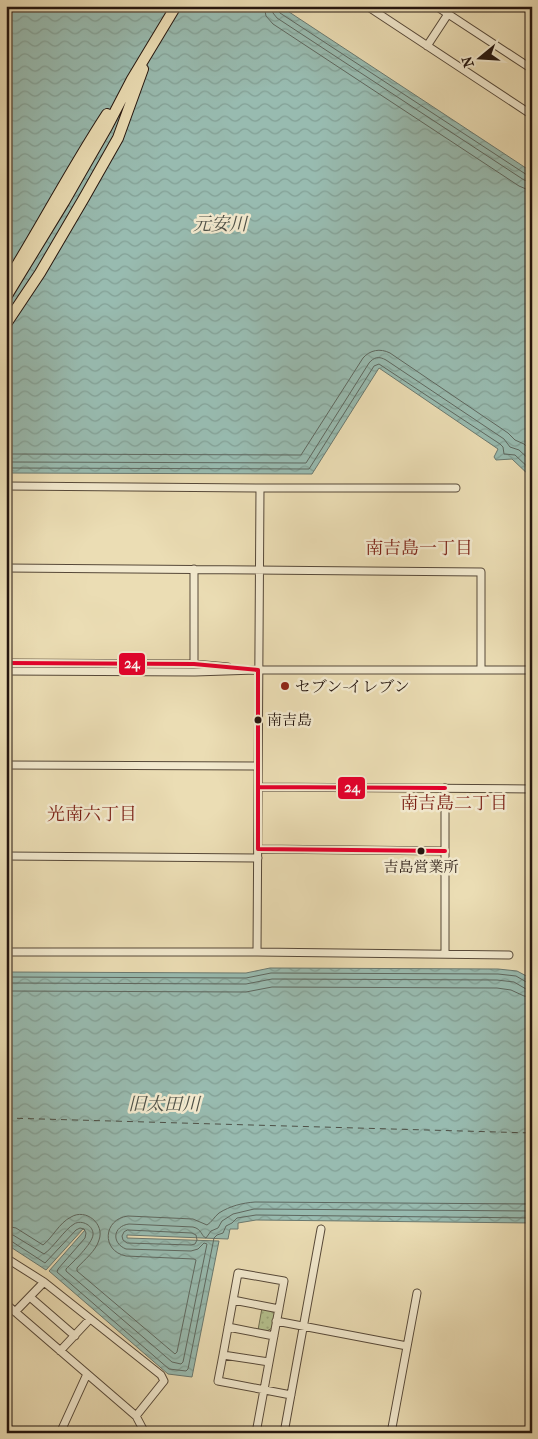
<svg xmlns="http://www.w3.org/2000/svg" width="538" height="1439" font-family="'IM FELL French Canon','Noto Serif JP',serif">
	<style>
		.park { fill: url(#park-dots); stroke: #6d6c4f }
		.water { fill: url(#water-waves); stroke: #6a7970 }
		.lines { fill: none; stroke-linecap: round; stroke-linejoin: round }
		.shore { stroke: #5e6860; stroke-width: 1 }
		.ferry { stroke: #4d5047; stroke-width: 1; stroke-dasharray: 6 5; stroke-linecap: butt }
		.minor-casing { stroke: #564838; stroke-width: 9 }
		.highway-casing { stroke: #25160f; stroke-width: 12 }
		.minor { stroke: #f2e9ce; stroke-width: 7 }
		.highway { stroke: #ebddb4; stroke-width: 10 }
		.bus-1-casing { stroke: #f2e9ce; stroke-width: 8 }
		.bus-1 { stroke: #e4002b; stroke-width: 4 }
		.poi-dot { fill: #8f2418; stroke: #f2e9ce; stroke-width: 2 }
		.bus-dot { fill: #25160f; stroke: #f2e9ce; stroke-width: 2 }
		.labels { text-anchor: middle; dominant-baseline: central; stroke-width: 5; stroke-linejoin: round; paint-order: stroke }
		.bus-label { font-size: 15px; fill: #25160f; stroke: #f2e9ce; text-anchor: start }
		.poi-label { font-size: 16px; fill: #25160f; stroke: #f2e9ce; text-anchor: start }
		.water-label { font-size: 18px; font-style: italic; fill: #4d5047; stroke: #f2e9ce }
		.neighbourhood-label { font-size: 18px; fill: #7a1f14; stroke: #f2e9ce }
		.line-badge { stroke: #f2e9ce; stroke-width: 2 }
		.badge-label { font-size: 14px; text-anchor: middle; font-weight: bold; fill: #fff }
	</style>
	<defs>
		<pattern id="park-dots" width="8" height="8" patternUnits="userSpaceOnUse" patternTransform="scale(1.25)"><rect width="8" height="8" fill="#b5c28f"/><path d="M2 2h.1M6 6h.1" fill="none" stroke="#9ca67a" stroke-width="1.8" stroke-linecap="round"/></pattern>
		<pattern id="water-waves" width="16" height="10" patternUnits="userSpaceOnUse" patternTransform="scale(1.25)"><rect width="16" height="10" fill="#98bbb0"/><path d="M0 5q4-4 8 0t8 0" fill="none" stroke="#83a096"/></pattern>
	</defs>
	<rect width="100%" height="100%" fill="#ebddb4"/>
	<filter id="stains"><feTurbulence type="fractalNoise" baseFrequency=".004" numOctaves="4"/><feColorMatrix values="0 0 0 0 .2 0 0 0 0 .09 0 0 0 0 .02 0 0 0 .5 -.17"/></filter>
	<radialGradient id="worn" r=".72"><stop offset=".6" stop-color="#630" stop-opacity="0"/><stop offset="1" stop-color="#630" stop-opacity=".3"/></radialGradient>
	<path class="park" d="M262,1308L272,1310L275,1314L272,1328L267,1331L258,1330Z"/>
	<path class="water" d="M6,6H280L532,172V478L512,459L496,460L494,457L498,449L379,368L312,474L6,473Z
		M270,968L498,969L517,971L532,979V1223L256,1220L238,1223V1229H230L228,1239L127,1235V1238L219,1241L192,1377L168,1374L49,1271L85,1230L83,1229L46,1270L6,1244V972L246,973Z"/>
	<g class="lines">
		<path class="shore" d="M264,6L266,16L273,24L519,186L526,189H532
			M271,6L273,13L277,18L524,180L532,182
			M278,6V10L280,13L527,175L532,176
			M6,454L301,455L363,358C370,350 380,348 390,353L508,433L515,440L524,444L532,452
			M6,462L306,463L369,363C374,357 379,356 386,360L504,439L510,447L519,450L532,462
			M6,468L309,469L374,366L379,364L500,444L503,447L504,454L515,455L532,471
			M6,977L246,978L271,973L498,974L516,976L528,983H532
			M6,983L246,984L272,979L497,980L514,982L526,989H532
			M6,991L246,992L272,987L497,988L511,990L524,996L532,997
			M6,1226L16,1228L43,1245C53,1237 59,1223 71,1217C86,1208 105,1224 99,1240C96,1251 84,1260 77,1268V1271L175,1354L177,1352L196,1260L194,1259L126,1256C101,1251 103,1219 128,1216L193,1219L207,1225C212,1222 214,1217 219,1213C230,1206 242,1203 255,1202L532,1204
			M128,1230L192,1233L196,1235L197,1240L195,1244L191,1245L127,1243L123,1240L122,1236L124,1232Z
			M6,1234L13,1235L44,1254C54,1247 64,1230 74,1224C82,1219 94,1226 93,1235C92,1244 73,1262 66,1269V1271L172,1362L181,1364L183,1362L207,1244L204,1243L198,1249L191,1251L126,1249C111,1243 113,1226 129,1224L193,1227C202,1229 201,1236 206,1238L211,1231L218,1228L222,1221L233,1214L254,1209L532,1211
			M6,1240L11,1241L45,1263L76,1230L80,1228L84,1229L86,1233L85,1238L58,1269L57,1272L169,1369L186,1371L188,1369L214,1238L217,1235L223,1233L226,1226L232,1223L237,1218L256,1215L532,1218"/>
		<path class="ferry" d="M6,1118L532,1133"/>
		<g class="minor-casing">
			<path id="minor" d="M367,6L532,115
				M436,6L532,69
				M427,46L448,14
				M6,486L260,488L257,952
				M260,488H456
				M6,568L481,572V670
				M194,569V664
				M6,663L194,664L228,667
				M6,671L195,672L258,670H532
				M6,765L258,766
				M258,787L532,789
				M445,788V954
				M258,849L445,851
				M6,856L258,858
				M6,952H257L509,955
				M6,1258L44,1282L161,1375L164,1381L136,1416
				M30,1297L75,1336
				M233,1300L279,1309
				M6,1304L136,1416L145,1433
				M15,1312L44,1282
				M276,1321L407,1346
				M228,1327L274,1336
				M60,1351L90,1319
				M223,1355L238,1273L284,1281L256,1433
				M269,1362L223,1355L218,1381L291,1395
				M61,1431L87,1374
				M284,1433L321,1229
				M391,1433L417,1293"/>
		</g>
		<g class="highway-casing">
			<path id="highway" d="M6,283C41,227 71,169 107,114
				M6,297L64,202L107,127L132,79L176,6
				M6,324L40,273L84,198L118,138L143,69"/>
		</g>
		<use href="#minor" class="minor"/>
		<use href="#highway" class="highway"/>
		<g class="bus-1-casing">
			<path id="bus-1" d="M6,663L194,664L258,670
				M258,670V849L445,851
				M258,787L445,788"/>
		</g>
		<use href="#bus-1" class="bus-1"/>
	</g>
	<circle class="poi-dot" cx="285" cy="686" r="5"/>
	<g class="bus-dot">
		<circle cx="258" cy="720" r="4.5"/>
		<circle cx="421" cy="851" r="4.5"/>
	</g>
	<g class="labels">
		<g class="bus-label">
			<text x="267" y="720">南吉島</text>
			<text x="421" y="867" text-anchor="middle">吉島営業所</text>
		</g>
		<g class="poi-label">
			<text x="295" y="686">セブン-イレブン</text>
		</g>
		<g class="water-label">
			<text x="220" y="224">元安川</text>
			<text x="164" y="1104">旧太田川</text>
		</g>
		<g class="neighbourhood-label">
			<text x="419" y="548">南吉島一丁目</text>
			<text x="454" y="803">南吉島二丁目</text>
			<text x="92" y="814">光南六丁目</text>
		</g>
	</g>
	<g class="line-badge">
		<rect x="118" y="652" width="28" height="24" rx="5" fill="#e4002b"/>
		<rect x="337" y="776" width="29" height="24" rx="5" fill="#e4002b"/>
	</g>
	<g class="badge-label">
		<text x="132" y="668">24</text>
		<text x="352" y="792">24</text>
	</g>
	<rect width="538" height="1439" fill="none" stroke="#ebddb4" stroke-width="25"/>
	<rect x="8" y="8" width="523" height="1424" fill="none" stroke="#25160f" stroke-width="2.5"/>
	<rect x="12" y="12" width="513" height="1414" fill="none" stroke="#25160f"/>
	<g transform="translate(480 58) rotate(252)" stroke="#f2e9ce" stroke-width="4" paint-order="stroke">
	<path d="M0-4L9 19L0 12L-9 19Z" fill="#25160f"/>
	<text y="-8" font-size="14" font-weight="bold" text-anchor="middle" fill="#25160f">N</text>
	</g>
	<rect width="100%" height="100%" filter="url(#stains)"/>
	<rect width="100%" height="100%" fill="url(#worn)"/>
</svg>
